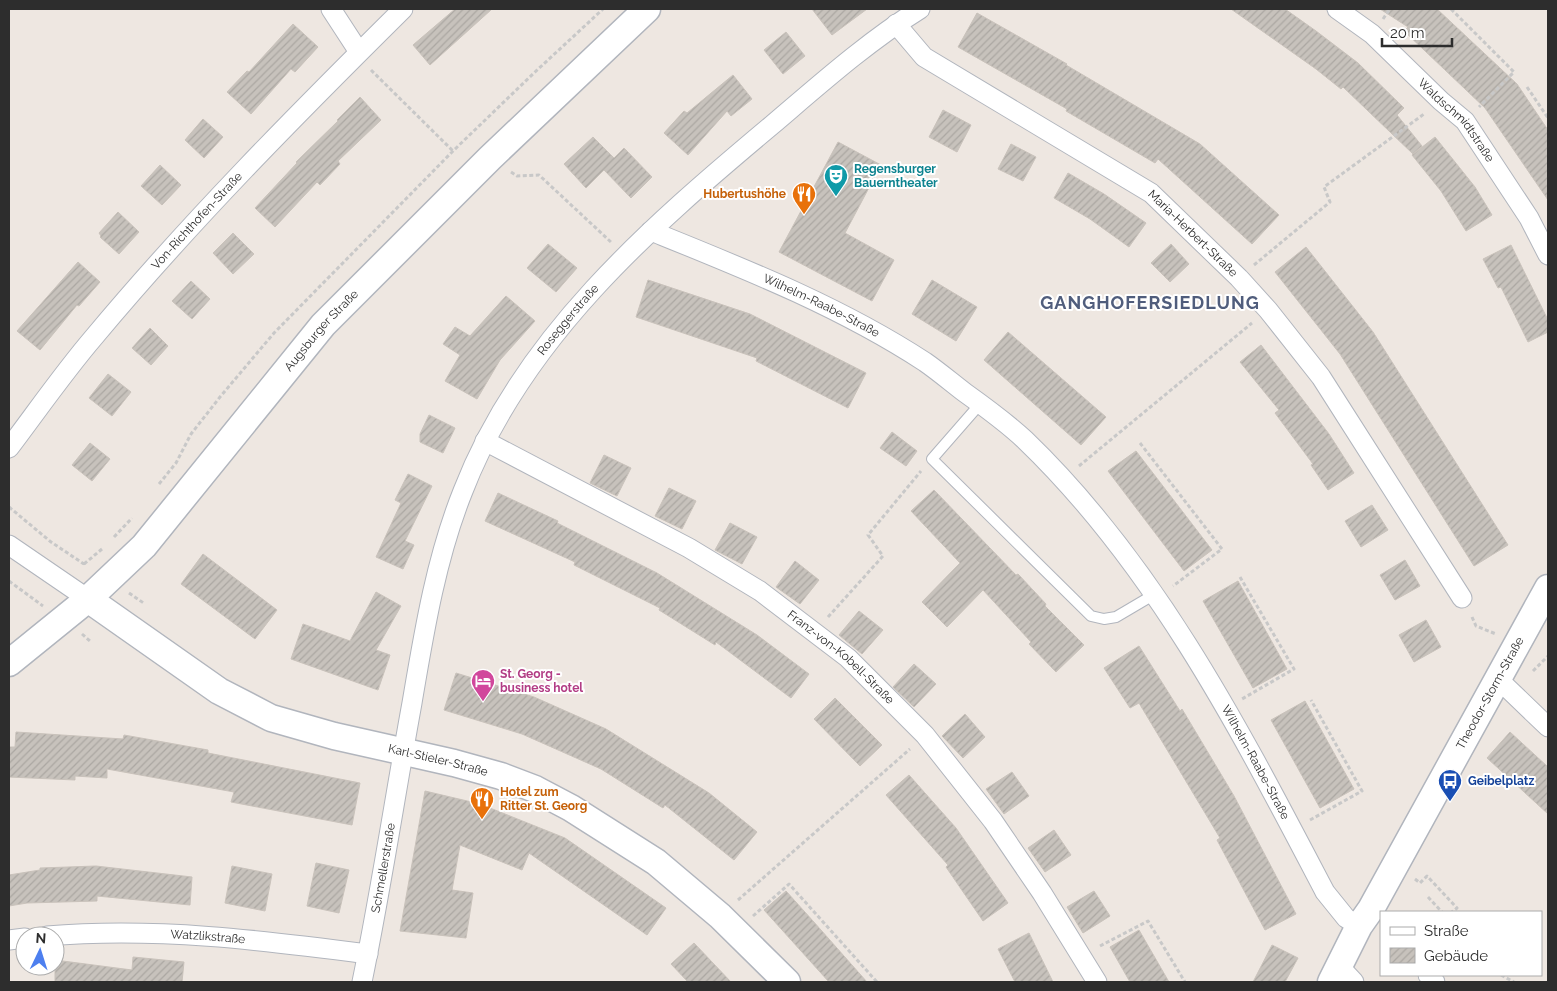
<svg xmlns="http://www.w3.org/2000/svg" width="1557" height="991" font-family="Raleway,sans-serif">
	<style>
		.building { fill: url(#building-hatch); stroke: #c9c2bb }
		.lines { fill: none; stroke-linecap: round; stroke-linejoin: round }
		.lane-casing { stroke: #b1b5bd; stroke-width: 12 }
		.street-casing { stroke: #b1b5bd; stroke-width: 21 }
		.secondary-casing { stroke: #b1b5bd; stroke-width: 29 }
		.path { stroke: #c8c8c8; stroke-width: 3; stroke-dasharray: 4 2.5; stroke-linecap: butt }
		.lane { stroke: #fff; stroke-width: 10 }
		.street { stroke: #fff; stroke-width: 19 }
		.secondary { stroke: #fff; stroke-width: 26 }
		.labels { text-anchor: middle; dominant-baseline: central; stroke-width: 4; stroke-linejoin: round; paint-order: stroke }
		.street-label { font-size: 12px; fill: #2d2d2d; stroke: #fff }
		.culture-label { font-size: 12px; font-weight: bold; fill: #0d838f; stroke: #fff; text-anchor: start }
		.food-label { font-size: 12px; font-weight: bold; fill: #c56008; stroke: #fff; text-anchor: end }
		.hotel-label { font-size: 12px; font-weight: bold; fill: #b23c85; stroke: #fff; text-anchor: start }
		.transit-label { font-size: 12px; font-weight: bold; fill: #164399; stroke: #fff; text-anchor: start }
		.district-label { font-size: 18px; font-weight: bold; letter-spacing: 1px; fill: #505d7c; stroke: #fff }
	</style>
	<defs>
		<pattern id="building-hatch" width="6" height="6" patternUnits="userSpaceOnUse" patternTransform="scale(1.25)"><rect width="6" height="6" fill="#c7c2bc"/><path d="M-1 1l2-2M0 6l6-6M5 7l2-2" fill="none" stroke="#aba7a2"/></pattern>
	</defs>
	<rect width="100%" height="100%" fill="#eee7e1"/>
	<path class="building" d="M455,9H492L430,65L413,45Z
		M812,9H867L832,35Z
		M1231,9H1285L1316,31L1358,63L1404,108L1397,115L1422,146L1413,154L1343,87L1341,89L1316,69Z
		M1380,9H1437L1517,84L1548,130V200L1485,108L1404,31L1408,27Z
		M977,13L1067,64L1066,65L1200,144L1279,215L1252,244L1158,159L1155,163L1066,111L1067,109L958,47Z
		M293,24L318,47L295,72L291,69L251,114L227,92L247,71L249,72Z
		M786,32L805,56L783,74L764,50Z
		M733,75L752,99L731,116L727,111L688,155L664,133L684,111L687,113Z
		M360,97L381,120L338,161L340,164L320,185L317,182L275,227L255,208L297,163L296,162L338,121L337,120Z
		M943,110L971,125L957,152L929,137Z
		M203,119L223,137L204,158L185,140Z
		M593,137L614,158L624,148L652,177L631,198L604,170L586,188L564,164Z
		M1435,137L1475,187L1492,215L1466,231L1441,191L1412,155Z
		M838,142L881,165L845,233L894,260L872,301L779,252Z
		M1011,144L1036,157L1023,181L998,169Z
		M160,165L181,185L162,205L141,186Z
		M1068,173L1104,194L1146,223L1129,247L1090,219L1054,198Z
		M118,212L139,232L119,254L100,237L101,236L99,233Z
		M233,233L254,254L233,274L213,253Z
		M548,244L577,268L556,292L527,268Z
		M1171,244L1189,264L1170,282L1151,263Z
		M1511,245L1548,320V332L1528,342L1501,287L1498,288L1483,259Z
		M1306,247L1373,332L1508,545L1474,566L1340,354L1275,272Z
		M78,262L100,282L79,306L77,305L40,350L17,331Z
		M648,280L750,314L866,373L848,408L756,361L757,358L636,317Z
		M932,280L977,307L956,341L912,314Z
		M191,281L210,299L192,319L172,301Z
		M506,296L535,321L500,360L477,399L445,381L460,355L443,344L455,327L470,336Z
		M150,328L168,346L151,365L132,348Z
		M1008,332L1106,417L1081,445L984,360Z
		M1261,345L1329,434L1354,473L1328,490L1311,465L1313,464L1275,413L1279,410L1240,362Z
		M108,374L131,392L112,416L89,398Z
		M429,415L455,428L443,453L420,442V434Z
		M892,432L917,451L906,466L880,448Z
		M90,443L110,459L92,481L72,465Z
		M1136,451L1212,550L1184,571L1108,471Z
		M604,455L631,468L617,496L590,483Z
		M408,474L432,486L405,541L414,545L403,569L376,557L401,503L395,500Z
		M669,488L696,501L682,529L655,516Z
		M934,490L1016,575L1018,574L1046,604L1045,606L1084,645L1056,672L1029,644L1031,642L983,590L947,627L922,602L960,563L911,511Z
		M498,493L558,521L557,523L657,573L757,635L809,674L791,698L716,642L715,645L659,610L660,608L574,565L575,562L485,521Z
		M1372,505L1388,530L1361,547L1345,521Z
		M730,523L757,537L742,564L715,550Z
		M203,554L277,610L255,639L181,584Z
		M1405,560L1420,586L1395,600L1380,575Z
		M795,561L819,580L800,604L776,587Z
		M1238,581L1287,669L1253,688L1203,601Z
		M376,592L401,606L376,650L390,655L378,690L291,659L303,624L350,641Z
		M859,611L883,630L862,654L839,635Z
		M1426,620L1441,647L1414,662L1399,635Z
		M1139,646L1180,711L1182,709L1234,796L1296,914L1265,930L1217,840L1220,838L1139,703L1130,708L1104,668Z
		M914,664L936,684L914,707L893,687Z
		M456,673L534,697L606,729L709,793L757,832L734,860L665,805L663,808L601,769L522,734L444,710Z
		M835,698L882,745L860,766L814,719Z
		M1305,701L1354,789L1320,808L1271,720Z
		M965,714L985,737L963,758L942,736Z
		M16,732L123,739L124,735L208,750V753L360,783L352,825L231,802L234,792L107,769V778L75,776V780L9,777V747H15Z
		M1510,732L1548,767V814L1487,758Z
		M1012,772L1029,796L1004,814L986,789Z
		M909,775L956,828L1008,903L983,921L946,867L948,865L886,795Z
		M425,791L480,804L565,838L666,908L647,935L529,853L522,870L460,845L452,890L473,893L466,938L400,931Z
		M1054,830L1071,855L1045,872L1028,848Z
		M316,863L349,870L339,913L307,906Z
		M96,866L192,877L190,905L97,896V901L27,903L9,906V875L40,870V868Z
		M232,866L272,874L265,911L225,903Z
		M786,891L813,921L867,982H829L764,910Z
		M1094,891L1110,916L1083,933L1067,907Z
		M1139,930L1169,982H1130L1110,947Z
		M1029,933L1053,982H1015L998,949Z
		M694,943L731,982H688L671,964Z
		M1272,945L1298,958L1285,982H1253Z
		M133,957L184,962L182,982H55V960L132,970Z"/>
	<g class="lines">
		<g class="lane-casing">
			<path id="lane" d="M980,404L932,459L1091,616L1104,619L1116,617L1155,594"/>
		</g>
		<g class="street-casing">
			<g id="street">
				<path d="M331,9L359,52"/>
				<path id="s1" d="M1337,9L1372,34L1441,101L1465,121L1529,218L1548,255"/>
				<path id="s2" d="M896,24L924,57L1151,193L1239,278L1268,310L1321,377L1462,598"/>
				<path id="s3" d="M651,231C745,269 839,306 925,362C938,371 951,382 964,392C985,407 1007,423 1025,440C1157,567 1241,732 1325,892L1346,918L1359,926"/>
				<path id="s4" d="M485,441L689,548L760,591L848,658L925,735L993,821L1042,893L1097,982"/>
				<path id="s5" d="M9,448C37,411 64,372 94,337C190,222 296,115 403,9"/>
				<path d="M9,545L88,599"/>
				<path d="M1498,679L1548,727"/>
				<path id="s6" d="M47,936C155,927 261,940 368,954"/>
				<path d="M9,940L25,938"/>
				<path d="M1339,966L1354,982"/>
				<path d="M1428,975L1435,982"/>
				<path id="s7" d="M362,982C381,890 395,796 412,703C424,632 436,558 463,491C522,338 649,228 772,125C819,85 867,42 920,9"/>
			</g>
		</g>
		<g class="secondary-casing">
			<g id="secondary">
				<path id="s8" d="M88,599L219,691L271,718L334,736L454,763L501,776L535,789L571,808L656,862L720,916L787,982"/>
				<path id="s9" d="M9,663L88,599L144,546L323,325L490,158L647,9"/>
				<path id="s10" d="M1331,982L1359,926L1371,909L1548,588"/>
			</g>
		</g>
		<path class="path" d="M1451,9L1514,72L1479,107
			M1383,19L1390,9
			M371,70L454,152
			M1527,87L1548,118
			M511,172L517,176L539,175L612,243
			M1254,265L1330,202L1324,187L1424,114
			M1140,443L1222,549L1173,586
			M1079,466L1252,323
			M159,484L176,463L191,434L220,397L274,333L453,151L535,72L603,9
			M9,507L51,542L84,564
			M114,537L132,518
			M84,564L102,549
			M1240,577L1294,669L1242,699
			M9,581L43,606
			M129,593L145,604
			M828,617L883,556L868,535L921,471
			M1472,617L1476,626L1496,634
			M82,634L91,642
			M1533,671L1548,656
			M1310,820L1362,791L1311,700
			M1415,879L1420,883L1427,876L1457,908L1452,912
			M1428,897L1442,912
			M738,900L910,749
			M753,916L789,884L877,982
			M1100,946L1148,921L1185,982
			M1501,975L1514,982"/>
		<use href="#lane" class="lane"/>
		<use href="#street" class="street"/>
		<use href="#secondary" class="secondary"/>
	</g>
	<defs>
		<g id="theatre-pin" transform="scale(1.25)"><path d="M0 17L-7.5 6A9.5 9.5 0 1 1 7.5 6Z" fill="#0f9aa8" stroke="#fff"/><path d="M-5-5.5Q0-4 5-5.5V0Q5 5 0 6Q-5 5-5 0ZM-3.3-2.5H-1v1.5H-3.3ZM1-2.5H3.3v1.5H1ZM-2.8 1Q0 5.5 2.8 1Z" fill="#fff"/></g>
		<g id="restaurant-pin" transform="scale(1.25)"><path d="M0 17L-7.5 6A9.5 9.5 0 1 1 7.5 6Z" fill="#e8710a" stroke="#fff"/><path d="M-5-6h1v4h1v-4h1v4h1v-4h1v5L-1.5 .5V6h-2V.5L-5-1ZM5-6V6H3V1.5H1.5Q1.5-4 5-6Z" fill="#fff"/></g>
		<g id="hotel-pin" transform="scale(1.25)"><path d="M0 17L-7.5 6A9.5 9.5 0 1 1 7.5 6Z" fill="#d1479c" stroke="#fff"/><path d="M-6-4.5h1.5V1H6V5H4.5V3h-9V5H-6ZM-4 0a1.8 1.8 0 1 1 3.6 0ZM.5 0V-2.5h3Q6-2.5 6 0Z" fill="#fff"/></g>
		<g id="bus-pin" transform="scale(1.25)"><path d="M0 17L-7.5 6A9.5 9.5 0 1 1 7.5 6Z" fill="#1a4fb4" stroke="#fff"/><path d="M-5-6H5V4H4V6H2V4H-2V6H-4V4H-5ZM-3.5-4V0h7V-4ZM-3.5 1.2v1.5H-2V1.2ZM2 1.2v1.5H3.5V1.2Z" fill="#fff"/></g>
	</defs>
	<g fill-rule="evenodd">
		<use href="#theatre-pin" x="836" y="176"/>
		<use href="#restaurant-pin" x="804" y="194"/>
		<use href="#hotel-pin" x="483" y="681"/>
		<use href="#bus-pin" x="1450" y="781"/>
		<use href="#restaurant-pin" x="482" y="799"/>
	</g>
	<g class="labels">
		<g class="street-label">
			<text stroke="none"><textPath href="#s1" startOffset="164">Waldschmidtstraße</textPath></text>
			<text stroke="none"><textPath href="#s5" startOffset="295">Von-Richthofen-Straße</textPath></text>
			<text stroke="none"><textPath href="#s2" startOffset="366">Maria-Herbert-Straße</textPath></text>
			<text stroke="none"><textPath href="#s3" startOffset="186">Wilhelm-Raabe-Straße</textPath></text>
			<text stroke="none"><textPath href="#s7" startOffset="704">Roseggerstraße</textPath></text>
			<text stroke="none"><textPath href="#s9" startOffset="458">Augsburger Straße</textPath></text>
			<text stroke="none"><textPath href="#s4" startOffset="418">Franz-von-Kobell-Straße</textPath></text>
			<text stroke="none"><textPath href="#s10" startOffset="330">Theodor-Storm-Straße</textPath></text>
			<text stroke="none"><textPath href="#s8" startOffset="391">Karl-Stieler-Straße</textPath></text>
			<text stroke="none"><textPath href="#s3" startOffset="829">Wilhelm-Raabe-Straße</textPath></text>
			<text stroke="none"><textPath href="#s7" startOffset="116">Schmellerstraße</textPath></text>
			<text stroke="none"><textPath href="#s6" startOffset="161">Watzlikstraße</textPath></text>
		</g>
		<g class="culture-label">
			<text x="854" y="169">Regensburger<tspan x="854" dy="14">Bauerntheater</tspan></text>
		</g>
		<g class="food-label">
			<text x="786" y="194">Hubertushöhe</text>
			<text x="500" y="792" text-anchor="start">Hotel zum<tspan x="500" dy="14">Ritter St. Georg</tspan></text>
		</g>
		<g class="hotel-label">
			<text x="500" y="674">St. Georg -<tspan x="500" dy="14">business hotel</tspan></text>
		</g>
		<g class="transit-label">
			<text x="1468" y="781">Geibelplatz</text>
		</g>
		<g class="district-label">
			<text x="1150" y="302">GANGHOFERSIEDLUNG</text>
		</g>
	</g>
	<rect width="1557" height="991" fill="none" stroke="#2d2d2d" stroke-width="20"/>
	<rect x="1380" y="911" width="162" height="65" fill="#ffffff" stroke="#ababab"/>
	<rect x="1390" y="927" width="25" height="8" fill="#ffffff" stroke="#ababab"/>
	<text x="1424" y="936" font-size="15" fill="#2d2d2d">Straße</text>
	<rect x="1390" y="948" width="25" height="15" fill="url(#building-hatch)" stroke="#ababab"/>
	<text x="1424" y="961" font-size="15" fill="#2d2d2d">Gebäude</text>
	<g transform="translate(40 951) rotate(4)"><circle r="24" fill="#ffffff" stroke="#ababab"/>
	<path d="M0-4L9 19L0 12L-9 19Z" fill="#4d7fef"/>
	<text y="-8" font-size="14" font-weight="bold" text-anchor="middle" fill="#2d2d2d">N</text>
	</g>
	<path d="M1382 38v8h70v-8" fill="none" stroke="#2d2d2d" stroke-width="2.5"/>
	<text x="1390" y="38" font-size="15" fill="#2d2d2d" stroke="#ffffff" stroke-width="4" paint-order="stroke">20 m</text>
</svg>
